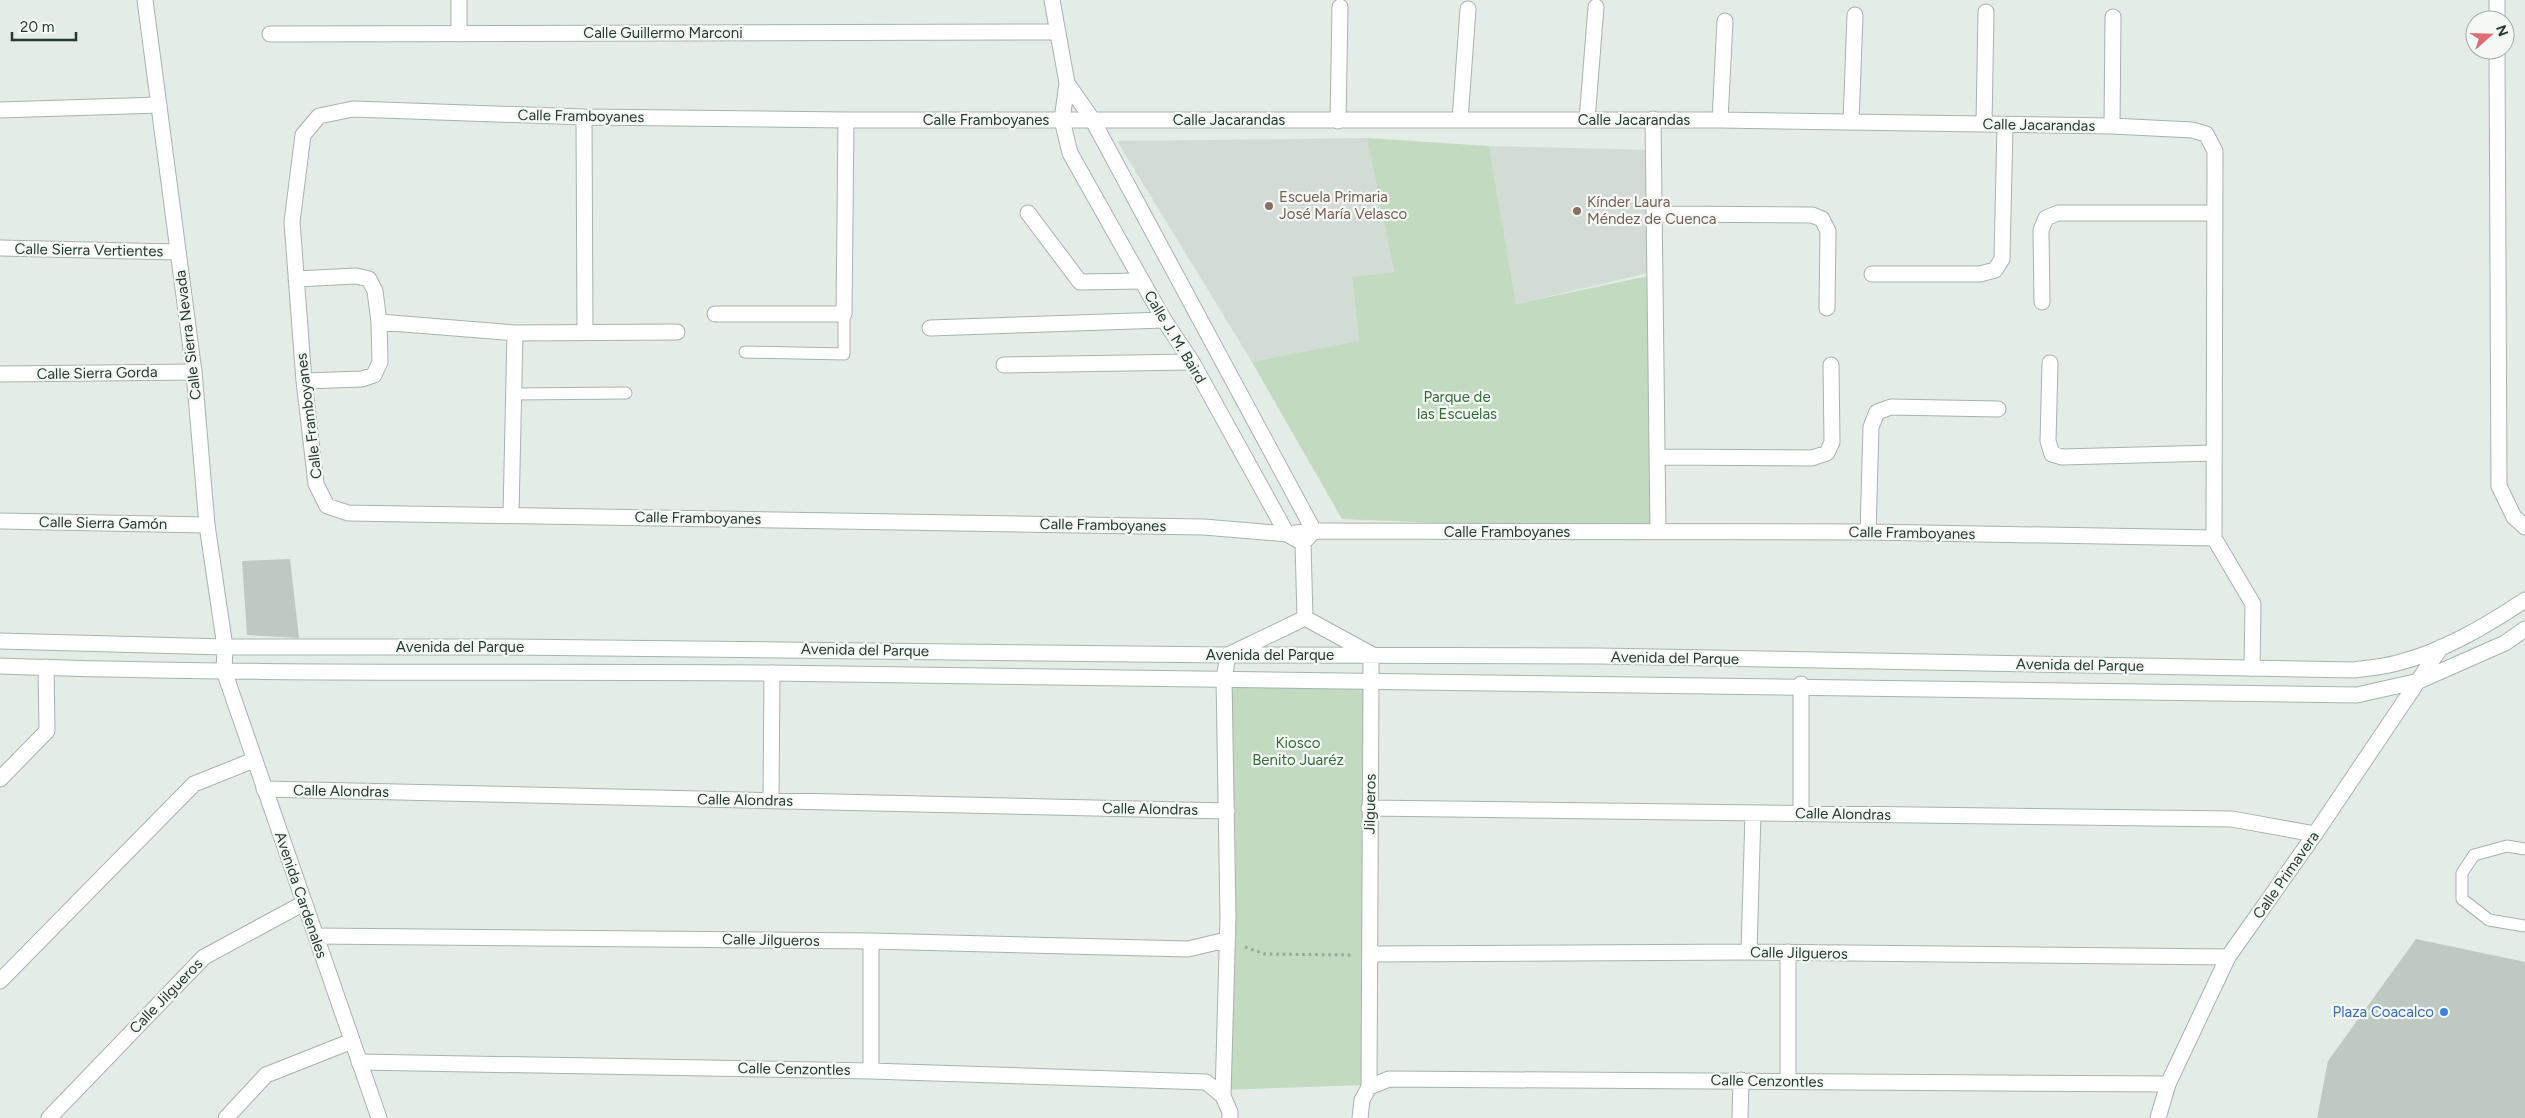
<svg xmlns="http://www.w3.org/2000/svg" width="2525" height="1118" font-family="Figtree,sans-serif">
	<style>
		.built { fill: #d2dcd5 }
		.green { fill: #c1dac0 }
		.building { fill: #bdc9c1 }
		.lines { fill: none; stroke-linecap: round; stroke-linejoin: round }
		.lane-casing { stroke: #a7b3ab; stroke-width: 13 }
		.street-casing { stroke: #a7b3ab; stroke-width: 17 }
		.secondary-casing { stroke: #a4b6aa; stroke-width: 17 }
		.path { stroke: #88ac96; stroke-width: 3; stroke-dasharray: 2.5 4; stroke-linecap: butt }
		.lane { stroke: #fff; stroke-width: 11 }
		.street { stroke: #fff; stroke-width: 15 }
		.secondary { stroke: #fff; stroke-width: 15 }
		.education-dot { fill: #8d6e63; stroke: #f4f9f5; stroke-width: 2 }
		.shop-dot { fill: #3f7fe0; stroke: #f4f9f5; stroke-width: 2 }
		.labels { text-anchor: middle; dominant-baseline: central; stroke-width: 4.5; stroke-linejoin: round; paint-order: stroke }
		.street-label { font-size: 15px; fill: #263b2f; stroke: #f4f9f5 }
		.education-label { font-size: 15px; fill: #785e54; stroke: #f4f9f5; text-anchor: start }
		.park-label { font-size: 15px; fill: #356d39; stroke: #f4f9f5 }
		.shop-label { font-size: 15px; fill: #366cbe; stroke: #f4f9f5; text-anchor: end }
	</style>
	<rect width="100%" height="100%" fill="#e4ece6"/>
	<path class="built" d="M1367,138L1394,272L1352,278L1359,342L1252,362L1117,141Z
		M1489,146L1653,150V272L1516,304Z"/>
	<path class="green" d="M1367,138L1489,146L1516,304L1653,275L1658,532L1342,519L1252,362L1359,341L1352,277L1394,272Z
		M1371,679L1365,1085L1223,1090L1225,680Z"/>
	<path class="building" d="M290,559L299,638L247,635L242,561Z
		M2416,939L2525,962V1118H2317L2328,1061Z"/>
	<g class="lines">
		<g class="lane-casing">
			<path id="lane" d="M745,352L844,354V314
				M514,394L626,393
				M2525,849L2507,846L2474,855L2462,873V899L2489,920L2525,926"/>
		</g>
		<g class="street-casing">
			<path id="street" d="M459,0V34
				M2497,0V20
				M270,34L1057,32
				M2497,50L2499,486L2514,517L2525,527
				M0,110L159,105
				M584,117L585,333
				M1653,119L1658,532
				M1460,120L1468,9
				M1587,120L1596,7
				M1720,120L1725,21
				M1338,121L1340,7
				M1851,122L1855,15
				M1984,124L1986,12
				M2112,126L2113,17
				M1028,213L1080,282L1141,281
				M1654,214L1812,215L1822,219L1828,231L1827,308
				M0,248L178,252
				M1872,274H1980L1995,270L2002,259L2005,125
				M296,279L356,276L369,279L375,291L379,322L515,333L677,332
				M2042,302L2041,230L2046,218L2058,213H2213
				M715,314H844L846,120
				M930,328L1164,320
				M2050,363L2048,441L2052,454L2062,457L2214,453
				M1004,365L1192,362
				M0,374L194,372
				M304,381L362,379L374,375L380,362L379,322
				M1658,457L1812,458L1827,453L1832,442L1831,365
				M511,514L515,333
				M0,521L207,525
				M1868,532L1871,427L1877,412L1891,407L1998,409
				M2214,538L1868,532L1314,531L1287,534L1204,527L348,513L327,506L316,484L304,381L292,222L303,135L319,116L353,109L584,117L846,120H1720L2112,126L2192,130L2206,134L2215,151L2214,538L2253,604L2252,668
				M1224,679L1228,917L1223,1096L1230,1112V1118
				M0,779L47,731L46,667
				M264,789L1227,811
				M771,800L772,673
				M1369,808L2232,819L2315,834
				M1801,814V684
				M316,936L871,941L1188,949L1226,940
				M1749,952L1753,813
				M1371,954L1749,952L2228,957
				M0,981L194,784L254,760
				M359,1062L871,1071L1206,1082L1223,1096
				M871,1071V941
				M1788,1081V952
				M1369,1087L1389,1079L2168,1084
				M49,1118L204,957L304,903
				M226,1118L266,1075L352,1041
				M1360,1118L1362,1100L1369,1087L1371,678
				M1740,1118L1741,1080"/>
		</g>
		<g class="secondary-casing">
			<path id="secondary" d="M145,0L194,372L207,525L225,647L224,671L379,1118
				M1052,0L1067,83L1062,120L1070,153L1164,320L1192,362L1287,534L1303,543
				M1067,83L1092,119L1314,531L1303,543L1305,618
				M1305,618L1371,654V678
				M0,641L225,647H508L1228,655L1598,656L2354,670C2368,668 2383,667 2397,663C2442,652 2486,626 2525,600
				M0,666C256,675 513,671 770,673C1299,678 1828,683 2357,695L2419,681L2505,643L2525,629
				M1224,679L1228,655L1305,618
				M2158,1118L2168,1084L2228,957L2315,834L2441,647"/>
		</g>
		<path class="path" d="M1245,947L1265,954L1353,955"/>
		<use href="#lane" class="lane"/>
		<use href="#street" class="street"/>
		<use href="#secondary" class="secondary"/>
	</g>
	<g class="education-dot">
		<circle cx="1269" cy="206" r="5"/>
		<circle cx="1577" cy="211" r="5"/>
	</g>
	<circle class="shop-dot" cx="2444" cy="1012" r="5"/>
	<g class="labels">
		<g class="street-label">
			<text x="663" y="33">Calle Guillermo Marconi</text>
			<text transform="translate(581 116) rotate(1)">Calle Framboyanes</text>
			<text x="986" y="120">Calle Framboyanes</text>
			<text x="1229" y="120">Calle Jacarandas</text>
			<text x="1634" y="120">Calle Jacarandas</text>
			<text transform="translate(2039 125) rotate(1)">Calle Jacarandas</text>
			<text transform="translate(89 250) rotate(1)">Calle Sierra Vertientes</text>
			<text transform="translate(188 335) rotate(-97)">Calle Sierra Nevada</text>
			<text transform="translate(1175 337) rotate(59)">Calle J. M. Baird</text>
			<text transform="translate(97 373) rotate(-1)">Calle Sierra Gorda</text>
			<text transform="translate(309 416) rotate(-97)">Calle Framboyanes</text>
			<text transform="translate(698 518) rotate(1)">Calle Framboyanes</text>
			<text transform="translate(103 523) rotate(1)">Calle Sierra Gamón</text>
			<text transform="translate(1103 525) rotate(1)">Calle Framboyanes</text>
			<text x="1507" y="532">Calle Framboyanes</text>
			<text transform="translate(1912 533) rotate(1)">Calle Framboyanes</text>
			<text x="460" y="647">Avenida del Parque</text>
			<text transform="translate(865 650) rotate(1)">Avenida del Parque</text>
			<text x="1270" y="655">Avenida del Parque</text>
			<text transform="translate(1675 658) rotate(1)">Avenida del Parque</text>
			<text transform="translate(2080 665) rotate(1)">Avenida del Parque</text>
			<text transform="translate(341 791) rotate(1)">Calle Alondras</text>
			<text transform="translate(745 800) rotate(1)">Calle Alondras</text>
			<text transform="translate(1370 804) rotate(-89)">Jilgueros</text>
			<text transform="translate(1150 809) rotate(1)">Calle Alondras</text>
			<text transform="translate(1843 814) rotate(1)">Calle Alondras</text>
			<text transform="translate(2286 875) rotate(-55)">Calle Primavera</text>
			<text transform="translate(301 895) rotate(71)">Avenida Cardenales</text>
			<text transform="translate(771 940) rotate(1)">Calle Jilgueros</text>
			<text transform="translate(1799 953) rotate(1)">Calle Jilgueros</text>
			<text transform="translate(166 996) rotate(-46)">Calle Jilgueros</text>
			<text transform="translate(794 1069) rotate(1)">Calle Cenzontles</text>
			<text transform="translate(1767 1081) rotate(1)">Calle Cenzontles</text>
		</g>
		<g class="education-label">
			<text x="1279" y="197">Escuela Primaria<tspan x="1279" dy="17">José María Velasco</tspan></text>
			<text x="1587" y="202">Kínder Laura<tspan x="1587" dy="17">Méndez de Cuenca</tspan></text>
		</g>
		<g class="park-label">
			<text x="1457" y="397">Parque de<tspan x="1457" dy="17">las Escuelas</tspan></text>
			<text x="1298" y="743">Kiosco<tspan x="1298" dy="17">Benito Juaréz</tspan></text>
		</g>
		<g class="shop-label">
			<text x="2434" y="1012">Plaza Coacalco</text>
		</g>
	</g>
	<g transform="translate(2490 35) rotate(70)"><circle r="24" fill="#f4f9f5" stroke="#a2ada6"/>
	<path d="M0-4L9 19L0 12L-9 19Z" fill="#e16d74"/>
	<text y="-8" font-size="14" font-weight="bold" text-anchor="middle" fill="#263b2f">N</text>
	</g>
	<path d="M12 32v8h64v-8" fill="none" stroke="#263b2f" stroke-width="2.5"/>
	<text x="20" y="32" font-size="15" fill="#263b2f" stroke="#f4f9f5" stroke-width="4" paint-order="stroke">20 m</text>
</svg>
